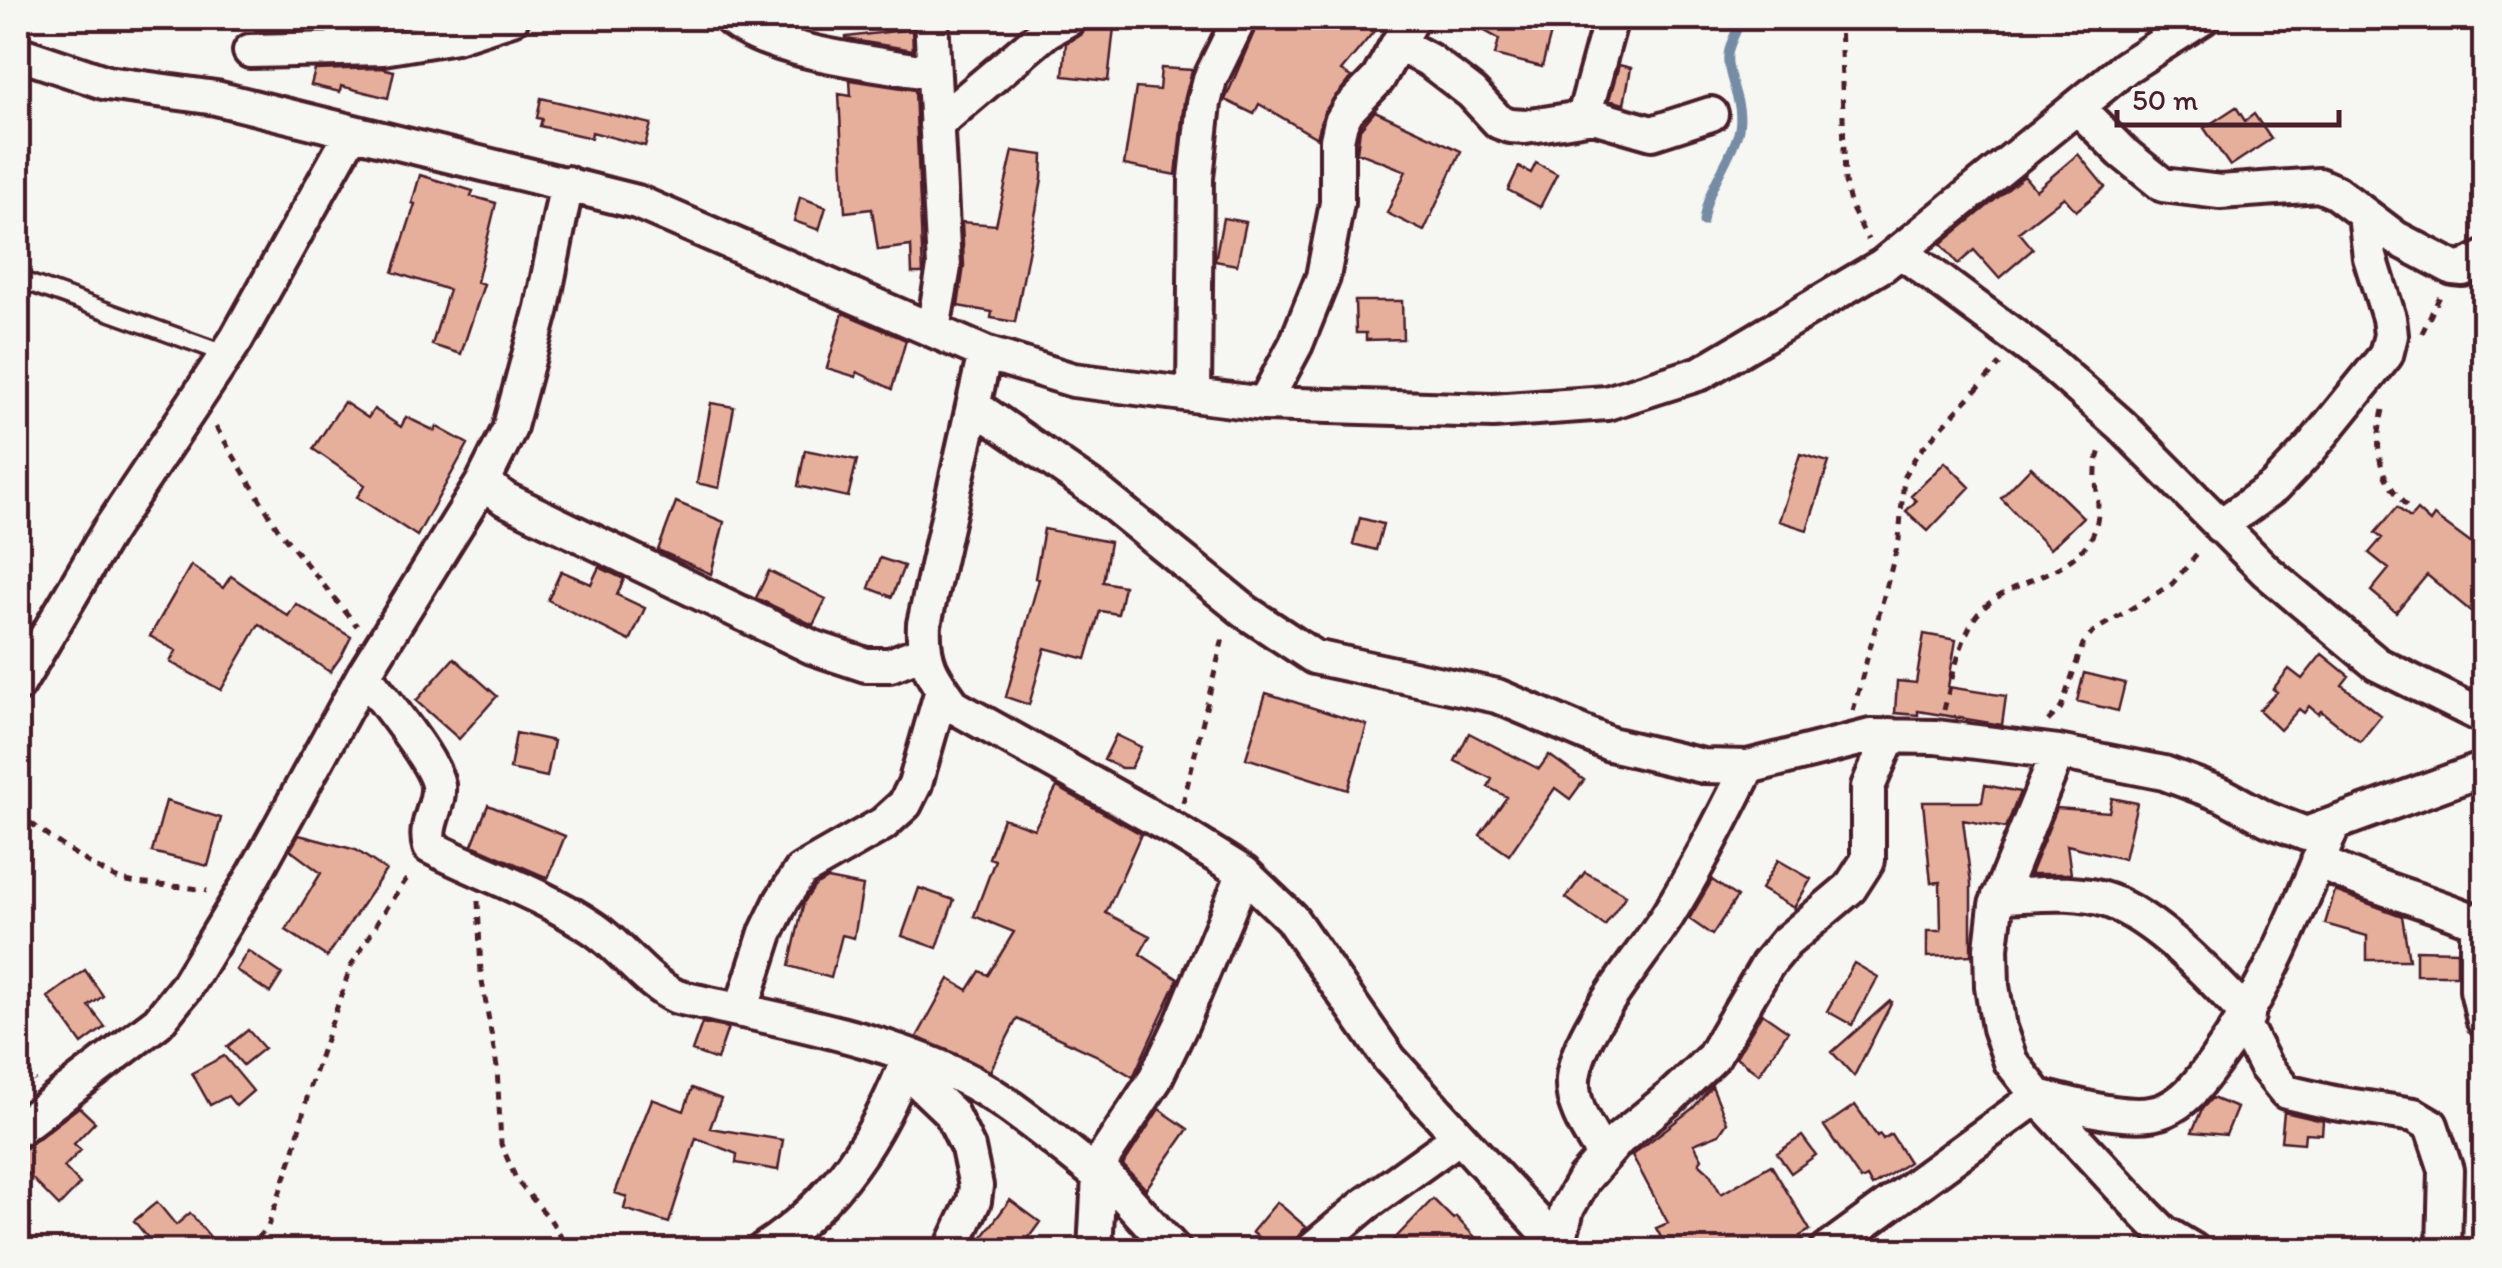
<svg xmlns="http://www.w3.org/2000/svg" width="2502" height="1268" font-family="Itim,sans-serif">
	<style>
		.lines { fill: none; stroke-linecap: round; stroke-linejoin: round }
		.stream { stroke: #768ca5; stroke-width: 9 }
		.building { fill: #e6af9c; stroke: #4a1f2b; stroke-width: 2.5 }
		.service-casing { stroke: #4a1f2b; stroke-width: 22 }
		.minor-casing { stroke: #4a1f2b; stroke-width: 40 }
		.path { stroke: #4a1f2b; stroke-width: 5; stroke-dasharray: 8 8; stroke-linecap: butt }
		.service { stroke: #f6f6f2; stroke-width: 15 }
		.minor { stroke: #f6f6f2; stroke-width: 32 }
	</style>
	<rect width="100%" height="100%" fill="#f6f6f2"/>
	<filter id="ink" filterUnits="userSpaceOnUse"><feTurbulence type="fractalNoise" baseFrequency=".01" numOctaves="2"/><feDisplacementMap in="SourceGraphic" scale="20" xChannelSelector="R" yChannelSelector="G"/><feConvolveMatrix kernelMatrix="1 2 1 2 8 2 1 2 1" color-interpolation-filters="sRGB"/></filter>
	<g filter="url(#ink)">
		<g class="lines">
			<path class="stream" d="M1703,222C1708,184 1728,166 1738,133C1745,106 1731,88 1728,63C1726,47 1737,32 1742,18"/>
		</g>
		<path class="building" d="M1260,18H1385L1341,71L1351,77L1324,112L1317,138L1259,104L1254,114L1225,100Z
			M1461,18H1510L1552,29L1542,67L1495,55L1499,39Z
			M1088,24L1114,27L1108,81L1063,76L1066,43L1081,35Z
			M912,29L913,50L846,39V37Z
			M1619,65L1631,68L1624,104L1609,100Z
			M381,68L394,71L388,98L341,86L340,92L311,85L315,70Z
			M1161,68L1192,70L1184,101L1176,175L1124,165L1136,88L1159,90Z
			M850,80L915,90L923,273H912L911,246L878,250L872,209L845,212L839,94L851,96Z
			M541,98L651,124L645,146L592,132L591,138L540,126L542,119L537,118Z
			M2236,107L2245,121L2254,114L2271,139L2230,166L2204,128Z
			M1375,111L1461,151L1424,231L1387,213L1406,171L1357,152L1360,129Z
			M1013,151L1043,155L1042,179L1015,322L991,318L992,312L958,306L964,266L962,222L996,225Z
			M2078,154L2105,187L2076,211L2064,197L2019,232L2033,249L1999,278L1974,250L1958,264L1941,244L2024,176L2036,190Z
			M1536,163L1557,174L1540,207L1508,190L1519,167L1531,173Z
			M420,175L473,191L471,196L496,203L477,282L484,284L461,354L432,345L449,290L393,272L415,204L412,203Z
			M800,197L826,207L819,230L794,221Z
			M1223,218L1246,222L1237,265L1215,261Z
			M1355,301H1402L1403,339L1366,340V333H1356Z
			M843,313L906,340L892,389L857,372L856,377L827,368Z
			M344,402L368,418L374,409L401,427L406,417L435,431L437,427L468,444L417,536L357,497L365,485L313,449Z
			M711,403L734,407L719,488L697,483Z
			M805,450L857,460L848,497L798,486Z
			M1800,454L1829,462L1807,530L1779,521Z
			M1945,462L1970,487L1928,531L1906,511L1916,501L1911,496Z
			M2031,467L2083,517L2050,549L2001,498Z
			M676,502L724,522L711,574L658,550Z
			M2397,507L2410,518L2417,510L2430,522L2434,516L2484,553V601L2474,614L2427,575L2396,612L2371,591L2389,569L2369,553L2382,538L2375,533Z
			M1360,518L1383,524L1376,550L1353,544Z
			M1044,529L1110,542L1103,582L1124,586L1118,614L1100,611L1086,659L1045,648L1029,705L1006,697L1039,579L1035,578Z
			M880,558L904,566L892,597L869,588Z
			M191,565L223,588L231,576L288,616L296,604L351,637L342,655L330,672L259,624L221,690L170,662L176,651L150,636Z
			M599,567L624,579L617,595L645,608L630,641L548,600L561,571L591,584Z
			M769,571L826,599L813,625L756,598Z
			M1924,634L1956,640L1948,687L2006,696L2002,725L1918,711V715L1895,713L1897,681L1916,683Z
			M2322,654L2349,676L2342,685L2381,716L2360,742L2321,711L2318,714L2309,706L2304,713L2299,709L2280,730L2259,710L2277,692L2273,689L2289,669L2302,679Z
			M454,658L497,696L459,739L416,701Z
			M2084,673L2125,683L2118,711L2077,701Z
			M1266,693L1367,725L1348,790L1246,758Z
			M516,733L554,741L547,777L510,769Z
			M1469,733L1539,769L1549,755L1584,780L1570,799L1555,788L1509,855L1480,835L1507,797L1488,787L1492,779L1455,761Z
			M1116,735L1141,747L1131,768H1121L1104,760Z
			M1985,785L2020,792L2006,828L1963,820L1971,883V955L1927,957V931H1941L1940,882L1931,883L1923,802H1982Z
			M1057,787L1141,834L1106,913L1150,936L1140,954L1178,979L1133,1077L1096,1055L1017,1019L990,1071L917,1037L949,979L968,990L980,971L988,975L1014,932L974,916L995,860L989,858L1003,818L1034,829Z
			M2112,798L2137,803L2124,859L2067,845L2071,874H2030L2057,808L2109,812Z
			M166,801L221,818L208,866L152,852Z
			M488,805L565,836L548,878L472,845Z
			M299,835L356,850L386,870L327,957L286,930L321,873L290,850Z
			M1778,860L1811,879L1794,908L1761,889Z
			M1585,872L1626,895L1605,926L1566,898Z
			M827,879L863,886L854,938L842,935L831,978L789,966L804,902L815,886Z
			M1712,880L1737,897L1712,935L1689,919Z
			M919,888L954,900L937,948L902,936Z
			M2335,891L2402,916L2409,960H2367V936L2325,924Z
			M2416,950L2457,951V975H2416Z
			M248,951L282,974L270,993L236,970Z
			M1854,963L1878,977L1852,1025L1827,1011Z
			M85,970L103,996L89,1006L105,1027L82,1044L48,997Z
			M1890,1001L1892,1002L1854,1076L1832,1052Z
			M1762,1013L1788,1031L1759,1074L1736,1057Z
			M702,1023L728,1028L717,1060L692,1051Z
			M248,1030L264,1048L243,1065L227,1047Z
			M224,1056L253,1091L236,1106L228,1096L210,1105L192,1073Z
			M1712,1086L1727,1122L1719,1134L1694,1144L1702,1159L1699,1163L1709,1172L1721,1194L1771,1165L1810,1230L1800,1236L1803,1241L1786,1250H1668L1656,1228L1668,1223L1632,1155L1693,1108Z
			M692,1088L721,1099L710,1128L783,1140L778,1170L736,1163L737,1154L696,1138L669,1223L624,1209L627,1197L615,1193L652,1099L684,1111Z
			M2212,1098L2237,1108L2226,1135L2192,1132L2202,1109Z
			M1855,1105L1877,1136L1880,1134L1883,1139L1891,1134L1909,1162L1872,1186L1867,1177L1861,1180L1824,1126Z
			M79,1107L95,1122L74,1144L81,1150L64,1167L80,1184L59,1206L18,1164V1154Z
			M1159,1109L1188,1129L1146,1189L1123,1165Z
			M2284,1112L2323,1121L2322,1134L2305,1133L2304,1143L2281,1141Z
			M1802,1136L1816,1155L1791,1173L1777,1153Z
			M1433,1199L1453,1219L1456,1217L1487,1250H1384Z
			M1010,1200L1040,1222L1020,1250H973Z
			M157,1202L176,1225L190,1213L221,1250H145L153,1244L134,1221Z
			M1277,1202L1306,1227L1287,1250H1274L1252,1232Z"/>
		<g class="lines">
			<g class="service-casing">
				<path id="service" d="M18,279L226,354"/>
			</g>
			<g class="minor-casing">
				<path id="minor" d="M730,18C769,53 881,64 933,73
					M931,18L944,267L933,329
					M1399,44L1429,60L1472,93L1499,122L1510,126L1525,127L1593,116L1652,133L1711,114
					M342,49L345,18
					M250,51L383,48L456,36L512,18
					M18,53L107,83L216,98L637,202L985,353L1073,380L1264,404L1493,411L1607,403L1701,373L1883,265L2126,67L2203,18
					M2077,107L2122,152L2163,185L2220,192L2319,185L2335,192L2396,238L2453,268L2463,269L2484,258
					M1584,116L1611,18
					M936,125L1047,31L1070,18
					M1900,251L2048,361L2122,426L2266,571L2377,664L2484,717
					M985,353L924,624C922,663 932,676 955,707L1175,830L1244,873L1291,918L1390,1060L1563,1250
					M1194,394L1196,178L1204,103L1210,79L1240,18
					M1264,404L1296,344L1323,277L1337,203V140L1341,122L1348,110L1378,79L1412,18
					M974,406L1098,492L1246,612L1314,657L1497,696L1610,744L1703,766L1748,767L1871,736L1936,737L2058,752L2164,773L2223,795L2267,819L2306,834L2484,769
					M483,482L505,499L812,647L866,665H890L923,652
					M2220,526L2274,487L2310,449L2386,355L2391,335L2389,318L2370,257L2365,215
					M364,674C381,697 434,760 438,785C440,807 423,824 430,847C483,874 543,894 593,928C623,948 644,982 677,997C772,1018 915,1042 996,1097C1032,1121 1065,1149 1099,1176
					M18,685L108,532L236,340L352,132
					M2058,752L1996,905L1991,948L1992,986L1999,1028L2011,1062L2049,1110L2147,1216L2163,1232L2193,1250
					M2318,861C2371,888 2430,901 2484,925
					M1999,896C2034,895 2076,889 2109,901C2159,920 2212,978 2248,1016
					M2477,922V990L2484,1021
					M741,1011L766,933L782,900L801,871L883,824L905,804L915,784L942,690
					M2243,1023L2265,1066L2286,1092L2334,1103L2414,1115L2431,1125L2446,1170L2444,1250
					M904,1068L951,1113L968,1148L976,1186L974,1201L951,1250
					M18,1129L158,1022L186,987L254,875L364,674L483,482L509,430L542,308L567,183
					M1604,1156C1590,1133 1571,1108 1573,1079C1578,1028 1640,960 1668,915C1698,867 1723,818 1748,767
					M1100,1169L1174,1250
					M1558,1245L1567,1209L1584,1179L1619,1139L1672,1096L1713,1057L1767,965L1786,942L1850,888L1868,860V787L1890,735
					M763,1250C836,1202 879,1136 909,1055
					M1095,1250L1099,1176L1104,1157L1154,1081L1181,1025L1244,873
					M1311,1250L1366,1204L1459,1137
					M1827,1250L2038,1096C2071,1104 2134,1124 2165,1110C2188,1100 2200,1081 2214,1063C2270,986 2297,911 2334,824"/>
			</g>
			<path class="path" d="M1840,18L1845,182L1851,207L1868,240
				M2422,333L2441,294
				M2383,410C2373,453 2379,480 2411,510
				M216,427L278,529L357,626
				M1944,710C1951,683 1961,636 1977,615C2007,578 2067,579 2091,538C2108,508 2087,481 2101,448
				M1853,711L1899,540L1904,476L1918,453L2000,364
				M2048,721L2061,708L2083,644L2094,631L2172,584L2201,550
				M1183,803L1224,634
				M18,813C37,829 99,873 122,880C150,887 179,884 207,891
				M478,901L481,975L497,1067L501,1144L517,1181L550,1219L569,1250
				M18,1053L35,1081
				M247,1250L268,1226L292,1158L310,1086L351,966L386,908L411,873"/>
			<use href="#service" class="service"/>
			<use href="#minor" class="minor"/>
		</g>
	</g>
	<rect width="2502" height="1268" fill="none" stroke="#f6f6f2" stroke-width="60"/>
	<rect x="30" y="30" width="2442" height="1208" fill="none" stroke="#4a1f2b" stroke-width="4" filter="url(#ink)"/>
	<path d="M2117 110v15h222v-15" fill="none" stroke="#4a1f2b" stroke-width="5"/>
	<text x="2132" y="110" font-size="30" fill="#4a1f2b" stroke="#f6f6f2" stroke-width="8" paint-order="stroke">50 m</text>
</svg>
